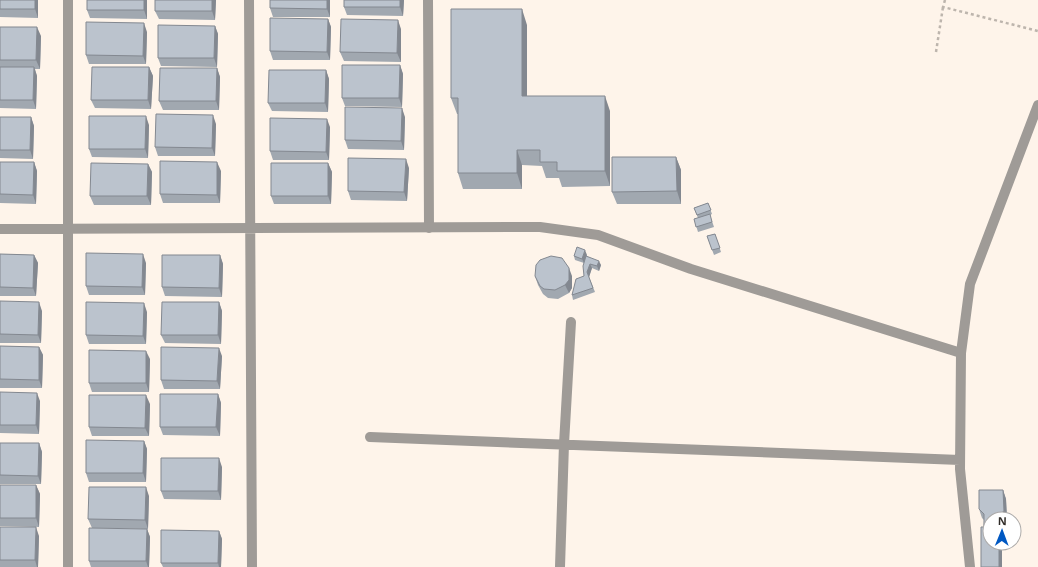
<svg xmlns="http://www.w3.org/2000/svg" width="1038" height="567" font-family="'Open Sans',sans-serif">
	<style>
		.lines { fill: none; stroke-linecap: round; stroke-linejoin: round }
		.path { stroke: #bdb5ad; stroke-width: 2.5; stroke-dasharray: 3 3; stroke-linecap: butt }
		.service { stroke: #9f9b97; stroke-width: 10 }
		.minor { stroke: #9f9b97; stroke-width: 10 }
		.wall { fill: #a1a8b0 }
		.shaded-wall { fill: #838890 }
		.building { fill: #bbc3cd; stroke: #838890 }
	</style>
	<rect width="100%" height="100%" fill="#fef4ea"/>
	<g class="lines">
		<path class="path" d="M945,0L943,7L1038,31
			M936,52L943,7"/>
		<path class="service" d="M428,0L429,228"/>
		<path class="minor" d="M68,0V567
			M249,0L252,567
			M0,229L540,227L598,235L691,269L961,353
			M370,437L960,460
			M560,567L564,444L571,322
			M970,567L960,469L961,353L970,284L1038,105"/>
	</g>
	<path class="wall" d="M0,0H38V18L0,17Z
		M147,0V19L90,18L87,10Z
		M155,0H216L215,20L159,19L155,11Z
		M330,0V17H273L270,8Z
		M404,0L403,16L347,15L344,7Z
		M328,19L331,27L330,60H273L270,51Z
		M527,25V96L610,111V186L562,187L559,178H546L542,166L522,165V189H463L458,173V114H457L451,98Z
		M215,26L218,34L217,67L161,66L158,58Z
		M0,27L41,36L40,69H35L37,76L36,109L0,108Z
		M401,29V62L344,61L340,52Z
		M147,32L146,64H89L86,55Z
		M400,65L403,74L402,107L345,106L342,98Z
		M149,67L153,76L151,109L95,108L91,100Z
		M217,68L220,77L219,110H163L159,101Z
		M326,70L329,79L328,112L272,111L268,103Z
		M0,117H31L34,126L33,159L0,158Z
		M405,117L404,150L348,149L345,140Z
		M216,124L215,156H158L155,147Z
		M149,125L148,158L92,157L89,149Z
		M330,127L329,160H273L270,151Z
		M676,157L681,170V204H617L612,192Z
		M0,162H34L37,171L36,204L0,203Z
		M328,163L332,172L331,204H274L271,196Z
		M148,164L152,172L151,205H94L90,196Z
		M409,168L407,201L351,200L348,191Z
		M221,171L220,203H163L160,194Z
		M708,203L712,214L710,215L714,227L698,232L694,219L698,218L694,208Z
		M715,234L721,252L714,255L707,236Z
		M0,254L34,255L38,263L36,296H0Z
		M220,255L223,264L222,297L165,296L162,287Z
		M587,255L586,256L601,265L599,271L592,268L589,277L595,292L573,300L572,295L584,276V263L575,260L574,256Z
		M146,263L145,295H89L86,286Z
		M535,276H572V288L569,293L558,299L548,298L543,294L538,285Z
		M0,301L42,311L41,343H0Z
		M219,302L222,311L221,344L165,343L161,335Z
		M147,312L146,344H89L86,335Z
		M0,346L39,347L43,355L42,388H0Z
		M222,356L220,389H164L161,380Z
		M150,359L149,392H92L89,383Z
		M0,392L40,401L39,434L0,433Z
		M218,394L221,403L220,436L163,435L160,427Z
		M150,404L149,436H92L89,427Z
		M144,441L147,449L146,482H89L86,473Z
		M0,443H39L42,452L41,484H0Z
		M222,467L221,500L164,499L161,491Z
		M0,485H36L40,494L39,527L0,526Z
		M1003,490L1006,499L1007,519H990L1002,543V567H981L984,520L982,518L979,509Z
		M149,496L148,529L92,528L88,519Z
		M0,527L39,536L38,567H0Z
		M147,529L150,537L149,567H91L89,561Z
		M219,531L222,539L221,567H163L161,563Z"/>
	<path class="shaded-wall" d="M35,0H38V18L35,9Z
		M144,0H147V19L144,10Z
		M212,0H216L215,20L212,11Z
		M327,0H330V17L327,9Z
		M400,0H404L403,16L400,7Z
		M522,9L527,25V112L522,96Z
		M328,19L331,27L330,60L327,52Z
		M398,20L401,29V62L397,53Z
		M144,23L147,32L146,64L143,56Z
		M215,26L218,34L217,67L214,58Z
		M37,27L41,36L40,69L36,60Z
		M400,65L403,74L402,107L399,98Z
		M34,67L37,76L36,109L33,100Z
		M149,67L153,76L151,109L148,100Z
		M217,68L220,77L219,110L216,101Z
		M326,70L329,79L328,112L325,103Z
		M605,96L610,111V186L605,171Z
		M402,108L405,117L404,150L401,141Z
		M213,115L216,124L215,156L212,148Z
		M146,116L149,125L148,158L145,149Z
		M31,117L34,126L33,159L30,150Z
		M327,119L330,127L329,160L326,152Z
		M517,150L522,165V189L517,173Z
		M676,157L681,170V204L677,191Z
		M406,159L409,168L407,201L404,192Z
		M34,162L37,171L36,204L33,195Z
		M217,162L221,171L220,203L217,195Z
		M328,163L332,172L331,204L328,196Z
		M148,164L152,172L151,205L147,196Z
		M585,250L587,255L584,263L582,259Z
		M143,254L146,263L145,295L142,287Z
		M34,255L38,263L36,296L33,288Z
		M220,255L223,264L222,297L219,288Z
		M599,261L601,265L599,271L597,266Z
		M590,264L592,268L589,277L587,272Z
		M569,268L572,276V288L569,293L565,285Z
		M39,302L42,311L41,343L38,335Z
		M219,302L222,311L221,344L218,335Z
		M144,303L147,312L146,344L143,336Z
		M39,347L43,355L42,388L39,380Z
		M219,348L222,356L220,389L217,381Z
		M146,351L150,359L149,392L146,383Z
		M37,393L40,401L39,434L36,425Z
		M218,394L221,403L220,436L216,427Z
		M146,395L150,404L149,436L145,428Z
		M144,441L147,449L146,482L143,473Z
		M39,443L42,452L41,484L38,476Z
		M219,458L222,467L221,500L218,491Z
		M36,485L40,494L39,527L36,518Z
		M146,487L149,496L148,529L145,520Z
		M1003,490L1006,499L1007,519H999V515Z
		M36,527L39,536L38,567H37L35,560Z
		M147,529L150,537L149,567H148L146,561Z
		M219,531L222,539L221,567H219L218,563Z
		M999,543H1002V567H999Z"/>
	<path class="building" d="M0,0H35V9H0Z
		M87,0H144V10H87Z
		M155,0H212V11H155Z
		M270,0H327V9L270,8Z
		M344,0H400V7H344Z
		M451,9H522V96H605V171H557V162H540V150H517V173H458V98H451Z
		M270,18L328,19L327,52L270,51Z
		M341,19L398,20L397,53L340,52Z
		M86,22L144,23L143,56L86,55Z
		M158,25L215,26L214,58H158Z
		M0,27H37L36,60H0Z
		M342,65H400L399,98H342Z
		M0,67H34L33,100H0Z
		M92,67H149L148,100H91Z
		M160,68H217L216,101H159Z
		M269,70H326L325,103H268Z
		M345,107L402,108L401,141L345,140Z
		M156,114L213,115L212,148L155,147Z
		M89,116H146L145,149H89Z
		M0,117H31L30,150H0Z
		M270,118L327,119L326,152L270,151Z
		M612,157H676L677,191L612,192Z
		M348,158L406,159L404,192L348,191Z
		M160,161L217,162V195L160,194Z
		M0,162H34L33,195L0,194Z
		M91,163L148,164L147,196H90Z
		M271,163H328V196H271Z
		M708,203L711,210L697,215L694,208Z
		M710,214L712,222L696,227L694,219Z
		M715,234L720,248L712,250L707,236Z
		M577,247L585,250L582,259L574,256Z
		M86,253L143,254L142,287L86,286Z
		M0,254L34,255L33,288L0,287Z
		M162,255H220L219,288L162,287Z
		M551,256L562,258L569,268V280L565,285L555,290L544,289L540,286L535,276L536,265L540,260Z
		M586,256L599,261L597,266L590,264L587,272L593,288L572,295L576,279L584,276L583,266Z
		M0,301L39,302L38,335L0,334Z
		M86,302L144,303L143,336L86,335Z
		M162,302H219L218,335H161Z
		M0,346L39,347V380L0,379Z
		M161,347L219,348L217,381L161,380Z
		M89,350L146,351V383H89Z
		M0,392L37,393L36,425H0Z
		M160,394H218L216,427H160Z
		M89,395H146L145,428L89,427Z
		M86,440L144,441L143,473H86Z
		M0,443H39L38,476L0,475Z
		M161,458H219L218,491H161Z
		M0,485H36V518H0Z
		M89,487H146L145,520L88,519Z
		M979,490H1003L1004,511L999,515V519H990V543H999V567H981V527H984V514L979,509Z
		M0,527H36L35,560H0Z
		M89,528L147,529L146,561H89Z
		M161,530L219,531L218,563H161Z"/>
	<g transform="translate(1002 531) rotate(1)"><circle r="19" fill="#ffffff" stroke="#acaaa9"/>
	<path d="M0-3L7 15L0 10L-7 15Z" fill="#0058c2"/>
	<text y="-6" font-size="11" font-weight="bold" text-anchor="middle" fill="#2f2b27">N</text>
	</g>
</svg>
